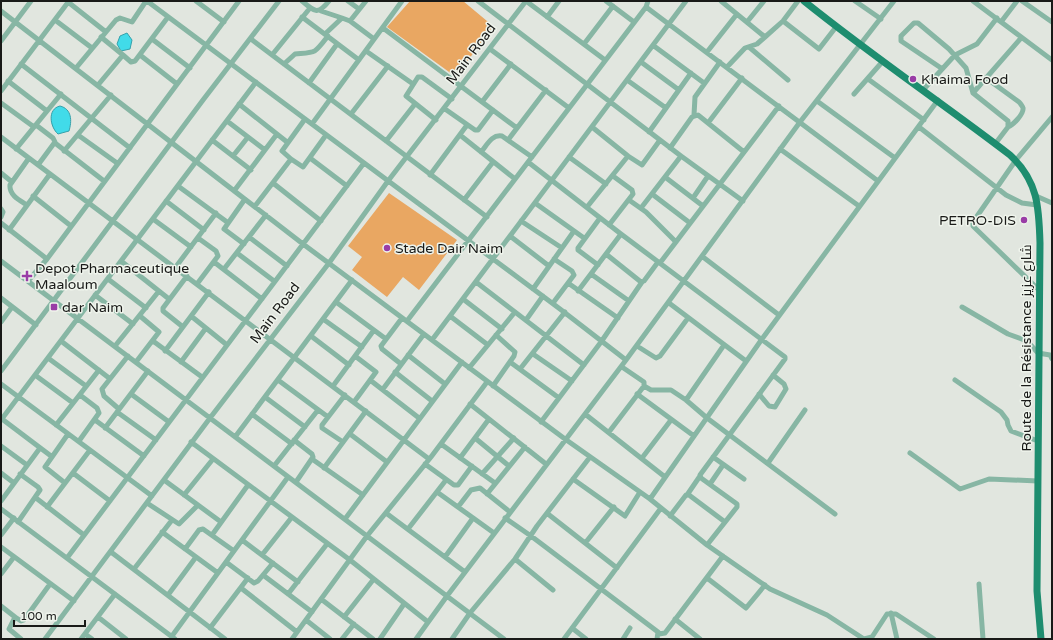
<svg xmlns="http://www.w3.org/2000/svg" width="1053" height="640" font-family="'Varela Round',Cairo,sans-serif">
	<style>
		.green { fill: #e9a762 }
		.water { fill: #41dbe9; stroke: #35a1aa }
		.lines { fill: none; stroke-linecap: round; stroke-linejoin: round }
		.minor { stroke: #87b6a4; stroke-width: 5 }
		.major { stroke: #1e8d6f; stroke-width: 7 }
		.poi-dot { fill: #993ca6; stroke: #eff4ec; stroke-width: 1.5 }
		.labels { text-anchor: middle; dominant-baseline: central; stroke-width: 3; stroke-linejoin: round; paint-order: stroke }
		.street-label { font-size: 14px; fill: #191a18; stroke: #eff4ec }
		.poi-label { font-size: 14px; fill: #191a18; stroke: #eff4ec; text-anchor: start }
	</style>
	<rect width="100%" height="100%" fill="#e1e6df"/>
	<path class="green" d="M410,1H463L493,26L456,77L387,27Z
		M389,193L457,240L419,290L403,277L387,297L352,270L362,257L348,246Z"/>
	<path class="water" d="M127,33L132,40L130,49L121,51L117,44L120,36Z
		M60,106C72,109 72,121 69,131L58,134C50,127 47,109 60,106Z"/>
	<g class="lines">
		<path class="minor" d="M147,1L560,309L626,360L447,596L416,639
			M196,1L224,22
			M302,1C315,12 318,15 329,1
			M348,1L359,9
			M478,1L681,156
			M526,1L605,60
			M606,1L634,22
			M721,1L765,37
			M855,1L881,19
			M973,1L1052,60
			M1022,1L1052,22
			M68,2L106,32
			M646,7L878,181
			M1,11L303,244L565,439L650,499
			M321,11L342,18
			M302,17L359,60
			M547,17L559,1
			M55,20L92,48
			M350,21L366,1
			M783,21L819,49L836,27
			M747,22L764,1
			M1001,22L1017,1
			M383,28L517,128
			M325,34L342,18L350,21L374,39
			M152,39L190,68
			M251,39L487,217
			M1,41L31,1
			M584,44L613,6
			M654,46L704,83
			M749,47L788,80
			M490,49L569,108
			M366,51L413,84
			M707,52L737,14
			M123,55L131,62L135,61L168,17
			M140,55L177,84
			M272,55L310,8
			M641,62L679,90
			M21,64L130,148
			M284,64L295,54C317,52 314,54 328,36
			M727,67L745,48L757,44L765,37L783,21L798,1
			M76,68L116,20L120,18L132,22L146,1
			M941,68L901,41V36L914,23H918L949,49L966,68L973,93L1008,121V127L995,144
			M986,78L1019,102C1020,103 1023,107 1023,108C1024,114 1013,125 1008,127
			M868,79L924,120
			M627,80L666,108
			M8,81L47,111
			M309,83L337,44
			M98,85L123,55L101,37
			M923,90L955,55L977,44L997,18
			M1,91L69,1
			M973,93L1021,38
			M854,94L883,61
			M817,101L895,158
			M482,102L511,64
			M1,103L34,127
			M239,104L287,142
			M445,109L475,130H478L493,110
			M351,114L388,66
			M694,115L695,97L720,62
			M436,120L406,96L418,77H422L452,99
			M227,121L265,150
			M708,123L742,78
			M312,124L402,1
			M36,125L53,138L55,142L38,165
			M592,127L628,156L642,165L660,140
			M919,127L1006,195L1022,203L1037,205
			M649,132L691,73
			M78,135L117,163
			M460,135L515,179
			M1,137L429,459
			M212,140L251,170
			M508,140L546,90
			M386,141L415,104
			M55,143L104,181
			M670,148L692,117L698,115L744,152
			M16,149L61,94
			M780,149L859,206
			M64,151L111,95
			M481,152C487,145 492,134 502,136L532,157
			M233,156L248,137
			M569,157L606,184
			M310,158L347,186
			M291,159L303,167L326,135
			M528,162L621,234L785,357V359L700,475L701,478L737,504V507L707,545
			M1,173L12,182
			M430,175L467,125
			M665,177L703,206
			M273,183L321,221
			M178,186L227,222
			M234,191L277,134
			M652,194L690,223
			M33,196L71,226
			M1036,196L1052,203
			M693,198L708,176
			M464,200L493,162
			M629,200L646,212L676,242
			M166,201L204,230
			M535,203L584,238
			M27,205C19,200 9,195 10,185L29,158
			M255,206L291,159L282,151L305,119
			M587,207L628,156
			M641,208L681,156L743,201
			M1,209L3,212L1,217
			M153,219L191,247
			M521,221L562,248
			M1,223L47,259
			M609,225L633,194L632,190L613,176
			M9,230L50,174
			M510,236L549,266
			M249,237L287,266
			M244,244L224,229L245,199
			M237,253L274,281
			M606,254L641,282L644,281L658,262
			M703,257L779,315
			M1,261L504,639
			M121,261L169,299
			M214,262L262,299
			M660,263L779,106
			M598,265L578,250V248L600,218
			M175,268L216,213
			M224,269L266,215
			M591,274L629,301
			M108,279L146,308
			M28,281L47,259L239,1
			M476,282L584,365
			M568,283L618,318
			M197,284L218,256L216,251L198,238
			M533,289L574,231
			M1039,290L976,229L973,226V222L1016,160L1052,117
			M578,291L621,234
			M95,295L133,324
			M1,298L36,325
			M463,299L502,329
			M336,302L386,339
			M553,303L574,275L572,271L554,259
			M669,303L746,361
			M962,307L1008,334L1027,341L1038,353L1050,355L1052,359
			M191,316L227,345
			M450,316L488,345
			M323,319L362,347
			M526,320L543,296
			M407,321L624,36L646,7L648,1
			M1,322L12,307
			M183,327L163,311V308L187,276
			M311,336L349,365
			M432,340L686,1
			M61,341L109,378
			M153,341L202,377
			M115,346L159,291
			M637,346L656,358L660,356L688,318
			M165,351L209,292
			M533,354L572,381
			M408,355L445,384
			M48,358L86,386
			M626,360L800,122L894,1
			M136,362L159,332L140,316
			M181,362L206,328
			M510,362L559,398
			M401,364L382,349L381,346L402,318
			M622,367L644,382V386L651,390H671L686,400L707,418L835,514
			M469,368L515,312
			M520,369L565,312
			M1,371L203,100L279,1
			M395,372L432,401
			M35,375L73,403
			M278,380L328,417
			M370,380L419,418
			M955,380L1001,412L1007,420L1008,425L1011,431L1038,441
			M1,384L152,496
			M333,386L374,330
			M493,386L514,356L515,352L496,335
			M383,389L424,334
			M131,394L169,422
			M637,394L694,436
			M759,394L769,406L775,407L786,389L784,384L773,375
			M265,397L305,427
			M686,400L724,345
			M354,402L376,372L355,356
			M470,404L546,464
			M119,409L104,396L102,389L128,356
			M117,412L156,440
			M252,414L292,444
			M585,414L665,477
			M2,419L51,456
			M1,420L256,82
			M95,420L144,456
			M541,422L601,342L642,282
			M56,425L99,370
			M105,428L148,371
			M609,432L644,386
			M350,434L387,462
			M235,437L352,280
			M475,438L509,466
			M294,440L312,454L313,457L296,482
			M79,441L99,413L97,408L80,395
			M191,442L350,560L428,622
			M343,442L322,428V425L345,395
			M441,444L495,483
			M1,446L27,465
			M910,453L960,489L989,479L1038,481
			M713,457L744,479
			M460,458L489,419
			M642,458L671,420
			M312,459L363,495
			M768,463L805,410
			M425,464L454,485H458L472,466
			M274,466L318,410
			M324,468L366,411
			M1,473L14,483
			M73,473L110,501
			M482,474L514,438
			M573,479L625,516L640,492
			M164,480L221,522
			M65,483L45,467L68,434
			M710,484L723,465
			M437,492L494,533
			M487,494L525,447
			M184,495L213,459
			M687,495L700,476
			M36,498L84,535
			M1,501L40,448
			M147,503L179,524L198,505
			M47,507L90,450
			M458,507L471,490L480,488L510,512
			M1,509L175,639
			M386,513L465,572
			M548,514L617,568
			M670,516L686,495H689L725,522
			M505,518L531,536L658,632L657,639
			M345,519L462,362
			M18,522L40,490L38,487L20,474
			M408,529L446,480
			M162,532L218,573
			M1,535L14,518
			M212,535L248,485
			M242,540L298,582
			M586,542L614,507
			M1,547L74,601
			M185,549L199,530L203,529L234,551
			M111,552L225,639
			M262,555L292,517
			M445,557L473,518
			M67,558L364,163
			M515,559L553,590
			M226,562L254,583L258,581L273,563
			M134,569L172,520
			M1,574L14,557
			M263,575L312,612
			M707,578L746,608L765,585
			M979,584L983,639
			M241,588L297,632
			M288,594L327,544
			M168,595L196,557
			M321,599L373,639
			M1,606L15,617L9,629L21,639
			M891,613L897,639
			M15,617L21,621L24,620L50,584
			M98,617L126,639
			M344,617L373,580
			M675,619L700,639
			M306,620L330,639
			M210,628L248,578
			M572,628L586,639
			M85,634L92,639
			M659,634L665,633L723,556
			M172,636L288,477
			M45,639L210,418L329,263L388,181L526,1
			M81,639L115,594
			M292,639L367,536L431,457L487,382
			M342,639L354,624
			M380,639L404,604
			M452,639L470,613L515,559L537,526L590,457
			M564,639L661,508
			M623,639L630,628
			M934,639L896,614H887L872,637L864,639L827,615L770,589L707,545L650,499L762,339L938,100"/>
		<path class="major" d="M804,1C871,55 942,103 1010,155C1038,181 1039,207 1040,243L1037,591L1041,639"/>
	</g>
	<g class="poi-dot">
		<circle cx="913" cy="79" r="4"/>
		<circle cx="1024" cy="220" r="4"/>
		<circle cx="387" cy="248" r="4"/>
		<path d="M25 270h4v4h4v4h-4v4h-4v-4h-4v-4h4z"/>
		<rect x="50" y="303" width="8" height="8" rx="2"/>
	</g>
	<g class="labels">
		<g class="street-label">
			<text transform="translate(471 54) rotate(-53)">Main Road</text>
			<text transform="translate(275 313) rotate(-53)">Main Road</text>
			<text transform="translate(1026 348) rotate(-90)">Route de la Résistance شارع عزيز</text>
		</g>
		<g class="poi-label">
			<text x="921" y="79">Khaima Food</text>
			<text x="1016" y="220" text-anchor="end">PETRO-DIS</text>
			<text x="395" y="248">Stade Dair Naim</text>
			<text x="35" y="268">Depot Pharmaceutique<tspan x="35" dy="16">Maaloum</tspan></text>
			<text x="62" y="307">dar Naim</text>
		</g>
	</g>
	<rect width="1053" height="640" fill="none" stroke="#191a18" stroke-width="4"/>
	<path d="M14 620v6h71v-6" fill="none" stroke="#191a18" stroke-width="2"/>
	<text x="20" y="620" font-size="12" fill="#191a18" stroke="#eff4ec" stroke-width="3" paint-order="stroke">100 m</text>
</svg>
